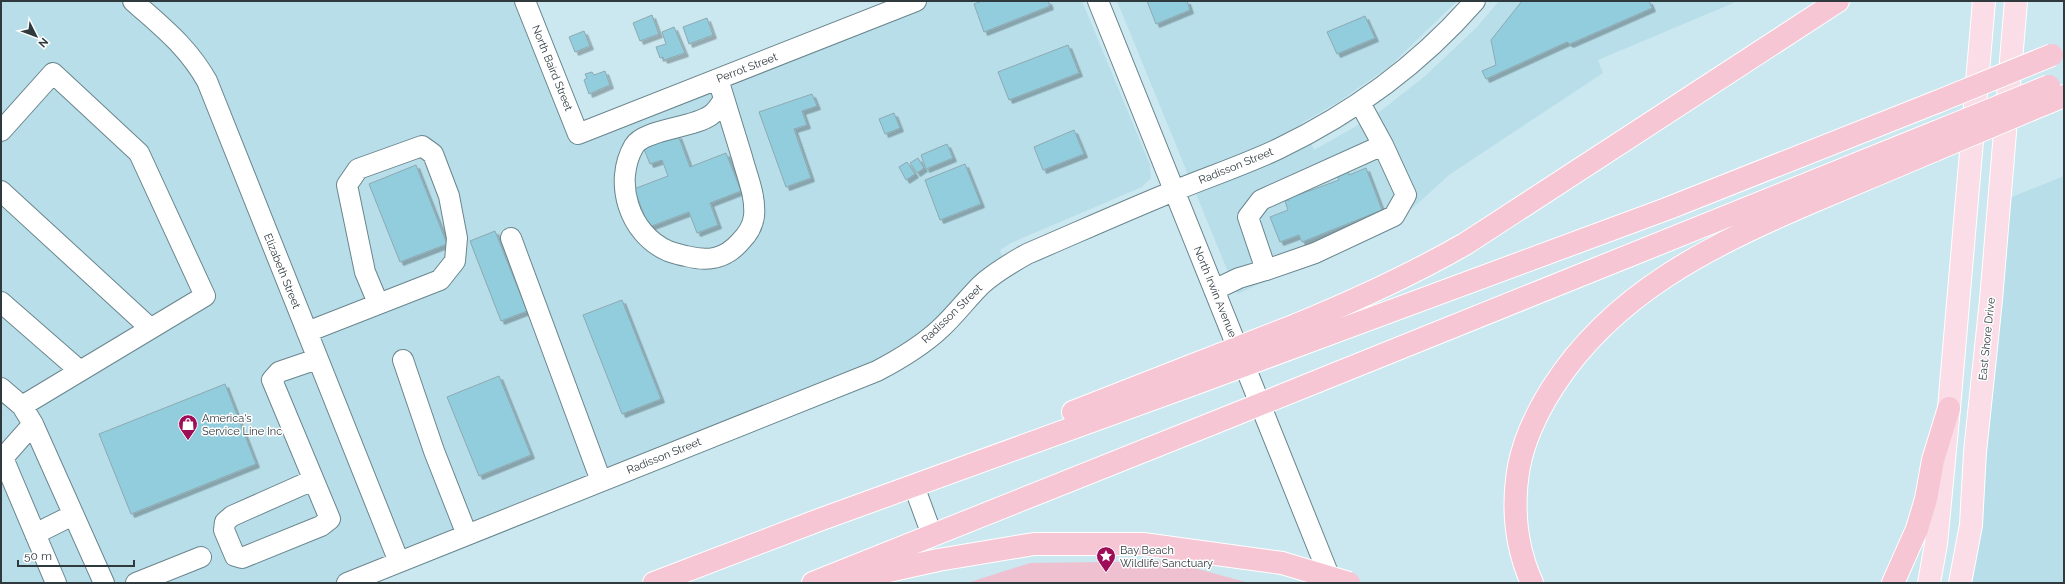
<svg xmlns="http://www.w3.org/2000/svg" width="2065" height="584" font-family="Raleway,sans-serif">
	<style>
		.built { fill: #b8dee9 }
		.green { fill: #efc1d0 }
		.building { fill: #92cddd; stroke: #8da9b1; filter: url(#shadow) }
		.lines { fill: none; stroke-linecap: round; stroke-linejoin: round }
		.minor-casing { stroke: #6a858d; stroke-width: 22 }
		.major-casing { stroke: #fff; stroke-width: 24 }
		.highway-casing { stroke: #fff; stroke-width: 24 }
		.minor { stroke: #fff; stroke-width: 20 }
		.major { stroke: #fadde6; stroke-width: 22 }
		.highway { stroke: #f6c6d5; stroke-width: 22 }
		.highway-bridge-casing { stroke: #fff; stroke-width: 24; stroke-linecap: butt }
		.highway-bridge { stroke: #f6c6d5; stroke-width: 22 }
		.labels { text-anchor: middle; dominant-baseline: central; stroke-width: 3; stroke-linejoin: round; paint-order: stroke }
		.street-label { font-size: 11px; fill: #2f3a3e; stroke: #fff }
		.poi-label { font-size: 11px; fill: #2f3a3e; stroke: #fff; text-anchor: start }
	</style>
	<defs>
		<filter id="shadow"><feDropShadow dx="3.5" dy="3.5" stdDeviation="0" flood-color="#0004"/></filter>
	</defs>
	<rect width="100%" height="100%" fill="#cbe8f0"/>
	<path class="built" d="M1,1H525L578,134L904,1H1082L1150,165L1151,178L1142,187L1011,243L1000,250L1006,266L918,347L347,583H1Z
		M1117,1H1457L1390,66L1338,102L1302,123L1314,150L1374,116L1424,77L1477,27L1499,1H1738L1598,60L1603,73L1449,175L1414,207L1366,236L1237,294Z
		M2064,176V583H1968L2007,199Z"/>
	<path class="green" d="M1169,561L1249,583H967L1030,563Z"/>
	<path class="building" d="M982,1H1048L1050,6L984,32L974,4Z
		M1147,1H1187L1190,10L1156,24Z
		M1522,1H1649L1652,8L1570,44L1567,42L1486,79L1482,71L1496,65L1491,40Z
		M652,15L659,34L640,41L633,23Z
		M1365,16L1375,38L1337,54L1327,32Z
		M707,18L713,35L689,44L683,27Z
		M674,27L685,53L664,60L663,57L660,58L656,47L666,44L662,32Z
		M584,31L590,46L575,52L569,37Z
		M1068,45L1079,73L1009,100L998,72Z
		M605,71L610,85L589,94L584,80L587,78L585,74L592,72L594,75Z
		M812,94L817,106L802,111L807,125L794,129L811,178L786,187L759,112Z
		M894,113L900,128L885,134L879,119Z
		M1074,130L1084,154L1043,170L1034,147Z
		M678,135L690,167L726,153L741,191L710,203L718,225L697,233L689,212L649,227L634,189L668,176L662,160L650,164L644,149Z
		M947,144L953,158L926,169L921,155Z
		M918,158L924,168L917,173L910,163Z
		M907,162L915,174L906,180L899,167Z
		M965,164L981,204L940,220L925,180Z
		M416,165L447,244L400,262L369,184Z
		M1366,168L1382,210L1302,242L1299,235L1280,242L1270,217L1288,210L1285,201L1289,200L1287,196L1297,192L1298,195L1339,180L1337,176L1348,171L1349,175Z
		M495,231L527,311L501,321L470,241Z
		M622,300L661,399L622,414L583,315Z
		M499,376L531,455L479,476L447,397Z
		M225,384L256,464L131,514L99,434Z"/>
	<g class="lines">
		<g class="minor-casing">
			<path id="minor" d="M133,1C163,28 187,46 207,81L399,562
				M525,1L578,134L916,1
				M1098,1L1332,583
				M718,79C726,105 734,131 742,157C747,176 756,196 754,216C753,225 747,235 740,242C725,259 708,262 686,256C680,255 674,253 668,251C629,234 613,182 634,146C644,129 694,128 711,115C717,111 721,104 724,99
				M1,131L53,73L139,153L205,296L22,406
				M1,191L150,328
				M511,238L601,481
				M1266,270L1315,253L1394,216L1406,195L1383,145L1360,103
				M1214,290L1239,278L1266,270L1248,217L1261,200L1383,145
				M1,302L80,371
				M307,332L440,280L455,261L457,238L449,196L433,154L422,146L358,169L347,185L365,272L378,303
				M403,360L434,451L467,535
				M1,388L22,406L33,424L104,583
				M33,424L3,458L56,583
				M313,480L232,516L225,522L224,530L235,556L242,558L321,526L330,519L272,380L279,372L317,359
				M914,486L932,535
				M35,534L73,515
				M136,583L201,557
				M347,583L877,371C900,359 922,346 941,328C955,315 967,299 981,285C994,273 1011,263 1027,254C1076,233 1125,211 1174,191C1208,177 1244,165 1278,149C1353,113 1420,64 1475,1"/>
		</g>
		<g class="major-casing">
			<path id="major" d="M1929,583L1936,544L1949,408L1984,1
				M1960,583L1971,525L1975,452L1991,300L2016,1"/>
		</g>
		<g class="highway-casing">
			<path id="highway" d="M2049,102L2064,96
				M1296,325C1354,301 1411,275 1465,244L1838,1
				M1302,344L1669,208L1939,101
				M1318,381L1936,132
				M1073,412L1188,367
				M654,583L819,520L1194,384
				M813,583L1211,424
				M848,583L884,572L938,560L1034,544H1143L1282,563
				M1532,583C1515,545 1512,506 1519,466C1525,436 1537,412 1553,387C1614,292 1712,245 1812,202C1853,185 1894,167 1935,150
				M1893,583L1917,529L1926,499L1933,460L1949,408"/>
		</g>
		<use href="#minor" class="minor"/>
		<use href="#major" class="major"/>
		<use href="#highway" class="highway"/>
		<g class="highway-bridge-casing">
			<path id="highway-bridge" d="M1939,101L2052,55
				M1936,132L2049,86
				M1935,150L2049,102
				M1188,367L1296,325
				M1194,384L1302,344
				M1211,424L1318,381
				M1282,563L1349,583"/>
		</g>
		<use href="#highway-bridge" class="highway-bridge"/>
	</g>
	<defs>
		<g id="shop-pin" transform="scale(1)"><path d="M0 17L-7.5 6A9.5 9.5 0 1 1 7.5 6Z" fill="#9e0d58" stroke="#fff"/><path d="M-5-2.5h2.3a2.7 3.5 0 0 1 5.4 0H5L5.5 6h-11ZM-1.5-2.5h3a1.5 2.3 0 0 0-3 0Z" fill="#fff"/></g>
		<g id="sight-pin" transform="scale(1)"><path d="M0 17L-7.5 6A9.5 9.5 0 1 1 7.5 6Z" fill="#9e0d58" stroke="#fff"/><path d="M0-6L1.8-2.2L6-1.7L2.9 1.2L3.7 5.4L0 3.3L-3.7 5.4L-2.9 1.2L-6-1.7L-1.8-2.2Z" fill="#fff"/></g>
	</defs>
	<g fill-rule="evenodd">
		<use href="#shop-pin" x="188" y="424"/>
		<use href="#sight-pin" x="1106" y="556"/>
	</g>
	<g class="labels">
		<g class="street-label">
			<text transform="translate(552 68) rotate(68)">North Baird Street</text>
			<text transform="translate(747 68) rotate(-21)">Perrot Street</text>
			<text transform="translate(1236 166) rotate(-22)">Radisson Street</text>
			<text transform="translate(282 271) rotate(68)">Elizabeth Street</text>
			<text transform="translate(1215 292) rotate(68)">North Irwin Avenue</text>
			<text transform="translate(952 314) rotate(-44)">Radisson Street</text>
			<text transform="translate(1987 339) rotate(-84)">East Shore Drive</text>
			<text transform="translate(664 456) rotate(-22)">Radisson Street</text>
		</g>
		<g class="poi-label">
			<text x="202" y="418">America's<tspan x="202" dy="13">Service Line Inc</tspan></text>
			<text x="1120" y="550">Bay Beach<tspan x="1120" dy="13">Wildlife Sanctuary</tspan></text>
		</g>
	</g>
	<rect width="2065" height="584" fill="none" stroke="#2f3a3e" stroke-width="4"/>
	<g transform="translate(36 36) rotate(132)" stroke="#ffffff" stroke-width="3" paint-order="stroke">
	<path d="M0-3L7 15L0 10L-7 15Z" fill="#2f3a3e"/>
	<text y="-6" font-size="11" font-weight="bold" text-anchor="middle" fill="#2f3a3e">N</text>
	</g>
	<path d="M18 560v6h116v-6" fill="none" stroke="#2f3a3e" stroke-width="2"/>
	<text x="24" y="560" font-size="12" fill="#2f3a3e" stroke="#ffffff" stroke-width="3" paint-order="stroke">50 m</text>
</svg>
